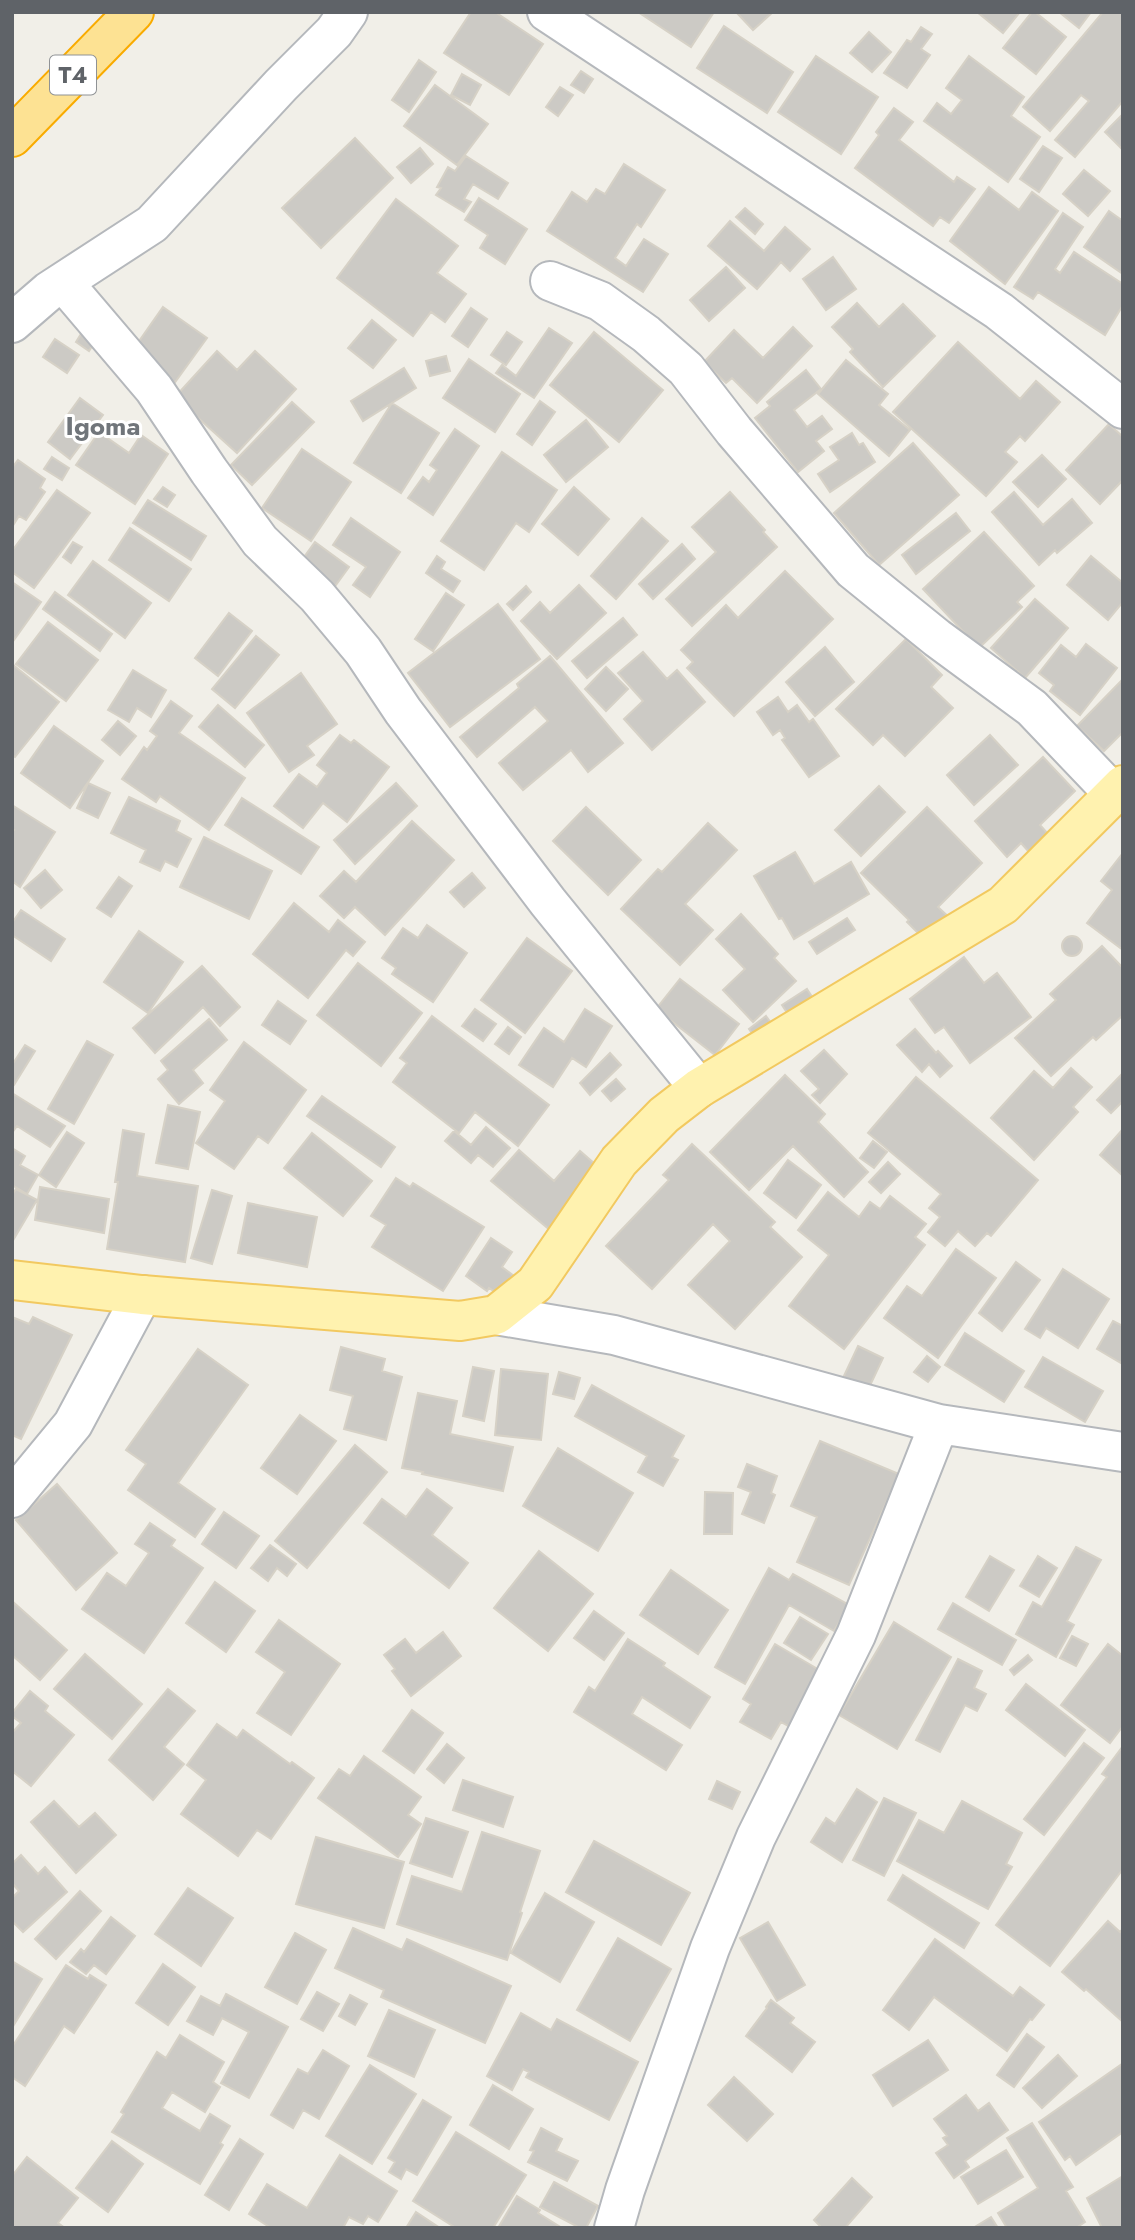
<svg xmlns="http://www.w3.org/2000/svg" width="1135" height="2240" font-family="Jost,sans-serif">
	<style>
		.building { fill: #cccac5; stroke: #d6d1c6; stroke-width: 2 }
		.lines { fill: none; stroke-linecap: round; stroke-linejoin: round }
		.minor-casing { stroke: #b5b8bc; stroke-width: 42 }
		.major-casing { stroke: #f2c960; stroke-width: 42 }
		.highway-casing { stroke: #f9ab00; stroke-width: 42 }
		.minor { stroke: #fff; stroke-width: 38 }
		.major { stroke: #fff2af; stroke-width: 38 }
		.highway { stroke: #fde293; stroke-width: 38 }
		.labels { text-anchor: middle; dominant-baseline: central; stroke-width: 6; stroke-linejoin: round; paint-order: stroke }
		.shield { fill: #fff; stroke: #8f9295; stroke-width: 2 }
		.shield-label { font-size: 23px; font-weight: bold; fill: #5f6368 }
		.neighbourhood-label { font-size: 26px; font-weight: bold; fill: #70757a; stroke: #fff }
	</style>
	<rect width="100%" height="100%" fill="#f1efe8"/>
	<path class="building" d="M471,12H495L543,44L509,95L444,53Z
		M638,12H714L691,47Z
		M736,12H773L753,30Z
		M977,12H1020L1003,33Z
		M1032,12H1035L1066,37L1036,74L1003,48Z
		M1059,12H1091L1079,28Z
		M1103,12L1123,13V101L1075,157L1055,140L1089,101L1081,95L1050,131L1023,107Z
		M724,26L793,72L767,113L697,68Z
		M921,27L932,34L921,49L930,55L907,88L884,73L907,40L911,42Z
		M869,32L891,52L872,72L850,53Z
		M816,56L878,97L841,154L778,112Z
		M969,56L1024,97L1011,116L1040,137L1008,182L924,121L937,103L951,114L962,100L946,88Z
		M419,60L436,72L409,112L392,100Z
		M581,71L593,79L584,93L571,85Z
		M462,74L481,85L470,105L451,95Z
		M435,85L488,124L457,165L404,126Z
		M560,87L573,95L558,116L546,107Z
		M894,108L913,122L899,140L954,182L957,177L975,189L949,223L940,217L933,226L855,168L879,135L876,132Z
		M1123,114V150L1105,132Z
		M355,138L393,178L321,248L282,208Z
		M1043,146L1062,158L1039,192L1020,179Z
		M420,148L433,164L411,183L397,167Z
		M466,156L508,183L498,199L473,184L464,199L471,202L464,212L436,195L441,188L437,187L448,167L455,171Z
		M624,164L665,190L641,227L637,224L615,258L626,266L644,239L668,254L643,292L547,231L572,192L587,202L596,189L605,194Z
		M1084,170L1110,191L1088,216L1063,194Z
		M989,187L1019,210L1032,192L1058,211L1005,284L950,241Z
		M479,198L527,229L505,264L480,248L488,235L465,220Z
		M396,199L458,246L437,273L466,294L445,322L431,312L413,336L337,278Z
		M745,208L763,224L755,234L736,217Z
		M1109,211L1123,221V274L1084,247Z
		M1063,213L1083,227L1055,269L1060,273L1074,252L1123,284V305L1105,335L1038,292L1033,299L1014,287Z
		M730,221L764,251L785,227L810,249L790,271L781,262L757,289L708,246Z
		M833,257L856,289L826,310L803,279Z
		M726,267L745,288L709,321L690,300Z
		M857,303L879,327L903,304L935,336L883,387L850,352L853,349L832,327Z
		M163,307L207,338L173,385L130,354Z
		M471,308L487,319L468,347L452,336Z
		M372,320L396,340L373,368L348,348Z
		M793,327L812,346L757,403L732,378L726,383L704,362L734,330L763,358Z
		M549,328L572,343L534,398L496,373L502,365L516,376Z
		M507,332L522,342L506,365L491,355Z
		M594,332L663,390L619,442L550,385Z
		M81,334L94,343L89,351L76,342Z
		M55,339L79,355L67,373L43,357Z
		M958,342L1020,399L1036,381L1060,402L1025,441L1020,436L1005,452L1017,462L986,496L893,412Z
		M217,351L237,370L255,351L296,389L237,453L175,397Z
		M446,356L450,371L430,376L426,361Z
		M469,359L520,394L495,432L443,398Z
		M846,360L888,394L879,405L910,430L889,456L818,394Z
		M404,368L416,388L363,421L351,401Z
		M806,370L821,389L794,410L807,427L822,416L832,429L816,441L824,451L798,472L755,418L770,406L767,402Z
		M80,398L103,415L70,459L48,442Z
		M540,401L555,412L532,445L517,434Z
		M292,402L314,422L252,485L231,465Z
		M392,403L439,433L401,493L354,463Z
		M586,420L608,447L566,482L544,455Z
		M1109,424L1123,437V480L1100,504L1066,470Z
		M455,429L479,446L433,515L408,498L423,477L429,482L437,470L430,465Z
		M99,432L129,453L141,435L168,454L135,504L76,465Z
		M852,433L859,445L863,443L875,462L830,492L818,474L839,460L830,447Z
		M913,443L959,495L879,565L834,513Z
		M302,449L351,482L311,541L262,508Z
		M502,452L557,490L529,532L516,523L484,570L441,541Z
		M1042,455L1066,479L1038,507L1013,482Z
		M52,457L69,468L62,480L44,469Z
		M18,460L45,479L40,488L45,492L26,520L19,516L12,527V468Z
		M163,487L175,495L167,507L154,499Z
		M574,487L609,519L578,555L542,524Z
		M57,490L90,513L34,588L12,572V551Z
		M730,492L765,530L763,532L777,547L692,626L666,599L716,552L692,527Z
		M1014,492L1043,525L1072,499L1092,523L1057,553L1055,550L1039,565L992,512Z
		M148,500L206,536L191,560L133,523Z
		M956,513L970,531L916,574L902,555Z
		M351,518L400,552L370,597L353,585L366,567L333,545Z
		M642,518L668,541L616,599L591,576Z
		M130,528L191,569L169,601L109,560Z
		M984,532L1034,586L1017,602L1022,607L980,647L975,641L973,642L923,589Z
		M73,542L82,547L71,563L63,557Z
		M315,542L349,567L333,589L299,564Z
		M682,544L695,559L653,599L639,584Z
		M437,556L445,562L441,569L460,581L453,592L426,573Z
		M1091,556L1123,583V602L1108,620L1067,585Z
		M93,561L151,603L125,638L68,595Z
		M785,571L833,619L734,716L687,668L693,662L681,650L726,605L738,618Z
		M12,582L41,602L14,640L12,638Z
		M579,585L606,613L557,659L521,621L540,602L550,613Z
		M526,586L531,592L513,610L507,604Z
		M55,592L112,634L100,651L43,609Z
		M446,593L464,605L433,651L415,639Z
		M1035,599L1068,628L1025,678L991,648Z
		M498,604L540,659L450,727L408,673Z
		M229,613L252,631L218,676L195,658Z
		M623,618L637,635L587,678L572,661Z
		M48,622L98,660L66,701L16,664Z
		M256,636L279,655L235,708L212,689Z
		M906,639L942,675L931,687L953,708L905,756L883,735L873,745L836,709Z
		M1086,644L1117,668L1080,715L1050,691L1054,685L1039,673L1061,645L1076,657Z
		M825,647L854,682L815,716L786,682Z
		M643,652L667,679L677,670L705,702L652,750L624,719L643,701L618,673Z
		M550,656L623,743L588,772L571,750L523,790L499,763L548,721L535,707L477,757L460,737L519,688L517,684Z
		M12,664L59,702L15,757L12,755Z
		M606,667L628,689L606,711L585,689Z
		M133,670L166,690L151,717L137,708L129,722L108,710Z
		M301,673L337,724L307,746L314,755L289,772L247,713Z
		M1123,679V732L1104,751L1077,726Z
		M778,697L788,712L797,705L809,722L813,719L839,756L809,777L782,740L785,738L780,730L773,735L757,712Z
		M171,701L192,716L179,733L245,778L209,830L160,796L156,802L122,779L144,747L147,750L157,736L150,731Z
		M218,705L264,745L245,767L199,727Z
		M118,721L136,736L120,755L102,740Z
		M54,726L103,761L70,808L21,773Z
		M340,735L351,743L354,740L389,767L347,822L323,803L303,828L274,806L299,774L317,787L327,773L317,765Z
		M990,735L1018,765L974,805L947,775Z
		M1043,757L1075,791L1040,825L1057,844L1038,862L1021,843L1007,857L975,821Z
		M88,783L110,793L98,818L77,808Z
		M396,783L417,806L355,864L334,840Z
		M879,786L905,812L861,856L835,830Z
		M129,797L180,821L176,831L191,839L177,867L165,861L160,871L140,862L146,850L111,833Z
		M242,798L319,847L301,874L225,825Z
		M12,805L55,832L20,887L12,881V832L14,830L12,829Z
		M586,807L641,860L608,895L553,841Z
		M927,807L982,863L938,907L953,921L929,944L907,922L909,920L861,873Z
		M412,821L454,860L385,935L355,907L344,918L320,896L344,871L356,882Z
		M708,823L737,850L685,904L713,930L680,965L621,909L658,869L662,872Z
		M204,837L272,871L249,919L180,887Z
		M795,852L814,884L851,862L869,894L794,939L782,918L779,919L754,876Z
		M1123,853V950L1087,923L1112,890L1101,881Z
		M45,870L62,890L41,908L24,888Z
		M472,873L485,888L464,907L450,892Z
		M119,877L132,886L111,917L97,908Z
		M294,903L329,932L338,920L365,942L353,956L346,950L308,998L253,954Z
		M21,910L65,939L51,961L12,935V923Z
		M741,914L778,954L774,958L796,981L753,1022L723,990L745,969L716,939Z
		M847,918L855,930L817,954L809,942Z
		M427,925L467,953L433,1002L392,974L396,968L382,958L403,928L418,938Z
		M139,931L183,962L148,1013L104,982Z
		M1062 946a10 10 0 1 1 20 0a10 10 0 1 1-20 0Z
		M527,938L572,971L525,1033L481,1000Z
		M1102,946L1123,968V1015L1096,1040L1093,1037L1051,1076L1015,1038L1056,1000L1050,994Z
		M964,957L984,983L997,973L1031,1017L970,1063L944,1027L935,1033L910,999Z
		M358,963L422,1013L381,1066L317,1015Z
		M202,966L240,1007L220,1026L203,1007L155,1053L133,1028Z
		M680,979L739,1024L715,1055L656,1009Z
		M807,989L818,1006L793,1022L782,1005Z
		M278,1001L306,1021L290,1044L262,1025Z
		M475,1009L496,1024L483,1041L462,1026Z
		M585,1009L612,1026L586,1067L572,1058L553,1087L519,1065L544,1028L564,1042Z
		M432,1016L549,1105L518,1146L475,1112L459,1133L393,1082L407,1063L400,1058Z
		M766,1016L776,1030L758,1042L749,1029Z
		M209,1019L227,1040L193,1070L203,1083L179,1104L158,1079L168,1070L161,1061Z
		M508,1027L521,1037L509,1054L495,1044Z
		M915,1029L936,1053L938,1051L952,1066L940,1077L929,1064L922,1072L897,1045Z
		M87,1041L113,1055L74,1124L48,1109Z
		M244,1042L306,1090L268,1143L258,1136L234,1169L196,1143L225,1101L210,1090Z
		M25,1045L35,1051L14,1085L12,1084V1065Z
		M824,1050L847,1074L820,1103L812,1095L819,1089L801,1071Z
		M610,1053L621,1065L590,1095L580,1083Z
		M1071,1068L1092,1087L1073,1107L1078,1112L1034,1160L991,1118L1034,1071L1053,1088Z
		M1122,1074L1123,1101L1111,1113L1097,1100Z
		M785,1075L825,1114L818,1122L868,1172L844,1197L793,1146L749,1190L710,1152Z
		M916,1077L1038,1180L991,1236L987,1233L975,1246L958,1231L945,1246L928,1232L940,1217L929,1208L941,1194L868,1133Z
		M616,1079L625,1089L611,1101L602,1091Z
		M12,1093L65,1126L50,1147L17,1126L12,1133Z
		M322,1096L395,1147L381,1167L307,1116Z
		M168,1105L200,1112L188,1169L156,1163Z
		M486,1127L510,1148L493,1167L478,1155L471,1163L445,1141L454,1131L471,1145Z
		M1123,1129V1176L1100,1155Z
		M123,1130L144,1134L137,1176L198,1186L185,1262L107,1249L118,1182H115Z
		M67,1132L84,1143L56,1187L39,1175Z
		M312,1133L372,1181L343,1216L284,1168Z
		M873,1141L887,1152L874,1168L860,1158Z
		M692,1144L775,1222L770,1227L802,1257L735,1329L688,1285L730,1241L713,1224L652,1289L606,1246L669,1180L663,1175Z
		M12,1148L25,1156L20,1165L38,1175L27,1194L12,1185Z
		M519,1150L554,1181L580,1151L602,1170L550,1230L491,1181Z
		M788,1160L821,1185L796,1218L764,1193Z
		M888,1162L900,1174L881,1193L869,1182Z
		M396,1178L410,1187L413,1183L484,1227L443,1291L372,1247L386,1225L371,1216Z
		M40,1187L109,1199L104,1233L35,1220Z
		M16,1189L37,1200L12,1242V1195Z
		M212,1190L232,1196L212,1264L191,1258Z
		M828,1192L859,1217L870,1202L880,1209L890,1196L926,1224L915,1237L925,1245L844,1349L789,1306L829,1255L798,1230Z
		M248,1203L317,1217L307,1267L238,1253Z
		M491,1238L512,1252L502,1267L514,1276L501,1296L489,1288L487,1291L466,1276Z
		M956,1249L996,1278L938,1358L884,1318L907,1286L922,1296Z
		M1016,1262L1040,1280L1002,1331L979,1313Z
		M1063,1269L1109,1299L1078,1348L1046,1328L1040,1338L1025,1329Z
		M12,1317L29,1324L33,1317L72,1335L21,1439L12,1435Z
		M1113,1321L1123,1326V1359L1121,1363L1097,1349Z
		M965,1333L1024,1371L1004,1402L945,1365Z
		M858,1346L883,1358L867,1392L842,1380Z
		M341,1347L385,1359L382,1371L402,1377L386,1440L344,1429L353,1396L330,1390Z
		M198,1349L248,1385L178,1483L215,1509L195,1537L128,1490L146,1464L126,1450Z
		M927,1356L940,1367L928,1382L914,1372Z
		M1043,1357L1103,1391L1085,1422L1025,1387Z
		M473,1367L494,1371L484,1421L463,1416Z
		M501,1369L548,1374L541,1440L495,1435Z
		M559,1372L580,1378L574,1399L553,1394Z
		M592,1385L684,1436L672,1457L678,1460L663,1486L638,1472L647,1456L575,1416Z
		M418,1393L457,1401L450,1434L513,1447L503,1491L422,1474L423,1472L402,1468Z
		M300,1415L336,1441L297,1494L261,1468Z
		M820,1441L899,1474L849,1585L797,1562L817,1517L791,1506Z
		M355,1445L387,1472L307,1568L275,1541Z
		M558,1448L633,1493L598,1551L523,1506Z
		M747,1464L777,1476L771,1493L775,1495L764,1523L742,1514L751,1492L738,1487Z
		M57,1484L117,1553L76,1590L16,1520Z
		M427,1489L452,1508L432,1535L468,1563L449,1588L364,1523L382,1499L406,1517Z
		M705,1492L733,1493L732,1534H704Z
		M224,1512L259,1536L236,1568L202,1544Z
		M150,1523L175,1540L171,1546L203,1568L144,1653L82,1609L107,1573L126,1586L149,1553L135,1544Z
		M270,1545L296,1564L287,1576L277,1568L268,1581L251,1568Z
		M1076,1547L1101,1560L1067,1621L1074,1625L1056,1657L1016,1634L1033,1602L1042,1607Z
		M539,1551L593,1594L548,1651L494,1608Z
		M990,1556L1014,1570L989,1611L966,1597Z
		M1038,1556L1057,1568L1039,1597L1020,1586Z
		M769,1568L789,1580L793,1574L849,1605L834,1631L789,1605L745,1684L715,1667Z
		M671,1570L728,1610L698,1654L640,1615Z
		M215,1582L255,1611L226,1652L186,1623Z
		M12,1601L67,1650L40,1680L12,1655Z
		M953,1603L1016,1640L1002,1665L938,1629Z
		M594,1611L624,1633L604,1660L574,1638Z
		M800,1617L828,1634L811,1660L784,1643Z
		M279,1620L340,1664L291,1735L257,1713L285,1672L256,1652Z
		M894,1622L951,1657L897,1749L839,1715Z
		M443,1632L461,1656L411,1696L392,1671L395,1669L384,1655L405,1639L416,1653Z
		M1072,1636L1088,1644L1076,1666L1060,1658Z
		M628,1639L665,1663L663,1666L710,1697L690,1728L642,1697L632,1714L682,1745L666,1770L574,1712L589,1687L595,1691Z
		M775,1644L828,1675L795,1730L781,1722L771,1739L740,1722L751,1704L743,1699Z
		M1108,1644L1123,1656V1726L1110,1743L1061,1705Z
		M85,1654L142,1704L112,1739L54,1689Z
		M1028,1655L1032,1660L1014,1675L1010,1670Z
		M958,1659L982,1671L974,1688L986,1694L977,1711L965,1705L940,1752L916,1740Z
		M1026,1684L1085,1730L1065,1756L1006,1710Z
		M168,1689L195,1711L164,1747L184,1764L153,1800L109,1760Z
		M30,1691L48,1706L45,1711L74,1735L31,1786L12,1771V1733L21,1723L12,1716V1713Z
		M412,1710L443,1733L414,1773L383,1751Z
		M217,1724L237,1738L243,1730L290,1764L292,1762L314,1778L271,1839L257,1830L238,1856L181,1814L206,1780L187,1765Z
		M1084,1743L1104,1758L1044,1835L1024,1819Z
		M447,1744L464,1758L444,1783L427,1769Z
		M1123,1746V1869L1050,1966L996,1925L1107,1777L1102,1774Z
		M364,1756L421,1797L408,1815L421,1824L398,1857L318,1798L339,1769L350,1776Z
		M463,1780L513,1797L503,1827L453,1810Z
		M717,1781L740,1792L732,1809L709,1799Z
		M857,1789L877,1802L842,1862L811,1842L826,1818L835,1824Z
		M884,1798L916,1813L884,1876L853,1860Z
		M54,1801L79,1827L95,1813L116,1835L76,1873L31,1822Z
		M962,1801L1022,1833L1006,1864L1012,1867L988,1909L897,1861L919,1820L944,1833Z
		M426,1818L468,1832L452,1877L410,1863Z
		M482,1832L540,1851L520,1912L522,1913L507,1960L397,1924L412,1876L462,1892Z
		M316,1837L404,1862L384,1928L296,1904Z
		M594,1841L690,1893L661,1945L566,1892Z
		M21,1855L38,1874L45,1867L67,1892L23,1932L12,1921V1898L19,1891L12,1883V1864Z
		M903,1875L979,1923L964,1948L888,1900Z
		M188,1888L233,1918L201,1966L155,1934Z
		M80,1891L101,1911L56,1959L35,1939Z
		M545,1893L594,1922L560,1982L511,1953Z
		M111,1917L135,1936L106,1974L94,1965L86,1974L70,1962L81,1949L84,1952Z
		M1108,1921L1120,1932L1123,1929V2022L1086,1989L1084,1991L1062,1972Z
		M768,1922L805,1985L777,2001L740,1938Z
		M353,1928L402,1950L407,1939L511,1986L485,2043L381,1997L384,1990L335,1968Z
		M295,1933L326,1950L297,2004L265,1987Z
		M618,1938L671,1969L630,2041L577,2010Z
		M935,1939L1013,1996L1020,1987L1044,2005L1032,2020L1030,2019L1007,2051L934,1997L909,2030L883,2010Z
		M12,1961L42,1979L12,2028Z
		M163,1964L195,1987L168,2025L136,2003Z
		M66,1965L88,1979L90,1975L106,1985L74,2033L64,2026L25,2086L12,2077V2047Z
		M317,1992L339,2004L323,2031L301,2019Z
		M226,1994L288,2027L249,2098L221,2083L249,2032L222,2018L213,2035L187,2021L201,1996L220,2006Z
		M350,1995L367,2004L355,2025L339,2016Z
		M771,2000L794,2018L790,2023L815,2042L792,2072L746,2036L767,2008L766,2007Z
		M389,2010L435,2030L414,2077L368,2056Z
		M521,2013L551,2030L557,2019L638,2062L609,2120L526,2077L529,2072L523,2069L512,2090L487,2076Z
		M1027,2034L1044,2047L1014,2087L997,2075Z
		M180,2035L224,2062L213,2082L220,2087L205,2112L172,2092L162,2108L200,2131L210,2114L230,2126L220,2143L223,2145L200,2184L112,2132L124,2114L121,2112L157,2052L166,2058Z
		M928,2040L948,2070L893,2106L873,2075Z
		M323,2050L349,2066L319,2119L303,2110L293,2128L271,2115L298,2069L308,2074Z
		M1058,2055L1077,2076L1042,2108L1023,2088Z
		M1122,2064L1123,2132L1076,2165L1070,2156L1065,2160L1039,2122Z
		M370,2065L416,2094L372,2164L326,2136Z
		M734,2077L773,2114L747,2141L708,2105Z
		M493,2085L533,2109L509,2149L470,2125Z
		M966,2095L978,2111L989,2103L1008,2130L965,2161L969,2167L954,2178L936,2153L948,2145L943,2138L947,2136L934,2119Z
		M423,2100L451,2117L417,2175L406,2169L401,2179L389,2172L395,2162L388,2158Z
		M1032,2123L1073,2187L1066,2191L1085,2222L1076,2228H1007L998,2213L1038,2188L1007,2138Z
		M541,2128L562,2139L556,2151L578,2161L567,2181L528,2162L534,2151L530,2150Z
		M456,2132L526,2175L493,2228H456L413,2201Z
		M240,2139L263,2154L229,2210L205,2195Z
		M112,2141L143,2164L108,2212L76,2188Z
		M1006,2150L1023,2177L978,2204L961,2177Z
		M340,2155L397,2191L378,2222L368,2216L363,2224L349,2217L343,2228H271L249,2214L267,2184L307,2208Z
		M27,2157L78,2198L58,2223L65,2228H12V2176Z
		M1123,2176V2228H1102L1087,2198Z
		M852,2178L872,2197L845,2228H822L814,2220Z
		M554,2182L598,2206L586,2228H580L540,2207Z
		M517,2196L540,2210L538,2213L562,2228H498Z
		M416,2212L440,2228H406Z
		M991,2217L998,2228H973Z"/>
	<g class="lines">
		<g class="minor-casing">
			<path id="minor" d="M547,12L999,311L1123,409
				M550,281L600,301L646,334L686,369L734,431L853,570L937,638L1032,708L1114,794
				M63,282L154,389L209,471L260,541L317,596L363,651L403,711L548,902L699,1088
				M12,323L49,291L152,224L281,85L334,32L348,12
				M496,1315L614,1335L939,1424L1123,1452
				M12,1498L73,1424L142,1295
				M614,2228L625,2190L710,1948L756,1837L856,1635L939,1424"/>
		</g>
		<g class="major-casing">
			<path id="major" d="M12,1280L142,1295L460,1321L496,1315L535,1284L619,1161L664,1115L699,1088L1003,905L1123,785"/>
		</g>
		<g class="highway-casing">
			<path id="highway" d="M12,137L134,12"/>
		</g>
		<use href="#minor" class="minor"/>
		<use href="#major" class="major"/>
		<use href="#highway" class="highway"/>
	</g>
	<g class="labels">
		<rect class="shield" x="50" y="55.5" width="46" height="39" rx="5"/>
		<g class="shield-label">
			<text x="73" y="75">T4</text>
		</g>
		<g class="neighbourhood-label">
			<text x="103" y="426">Igoma</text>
		</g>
	</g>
	<rect width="1135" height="2240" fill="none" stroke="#5f6368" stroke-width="28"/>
</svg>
